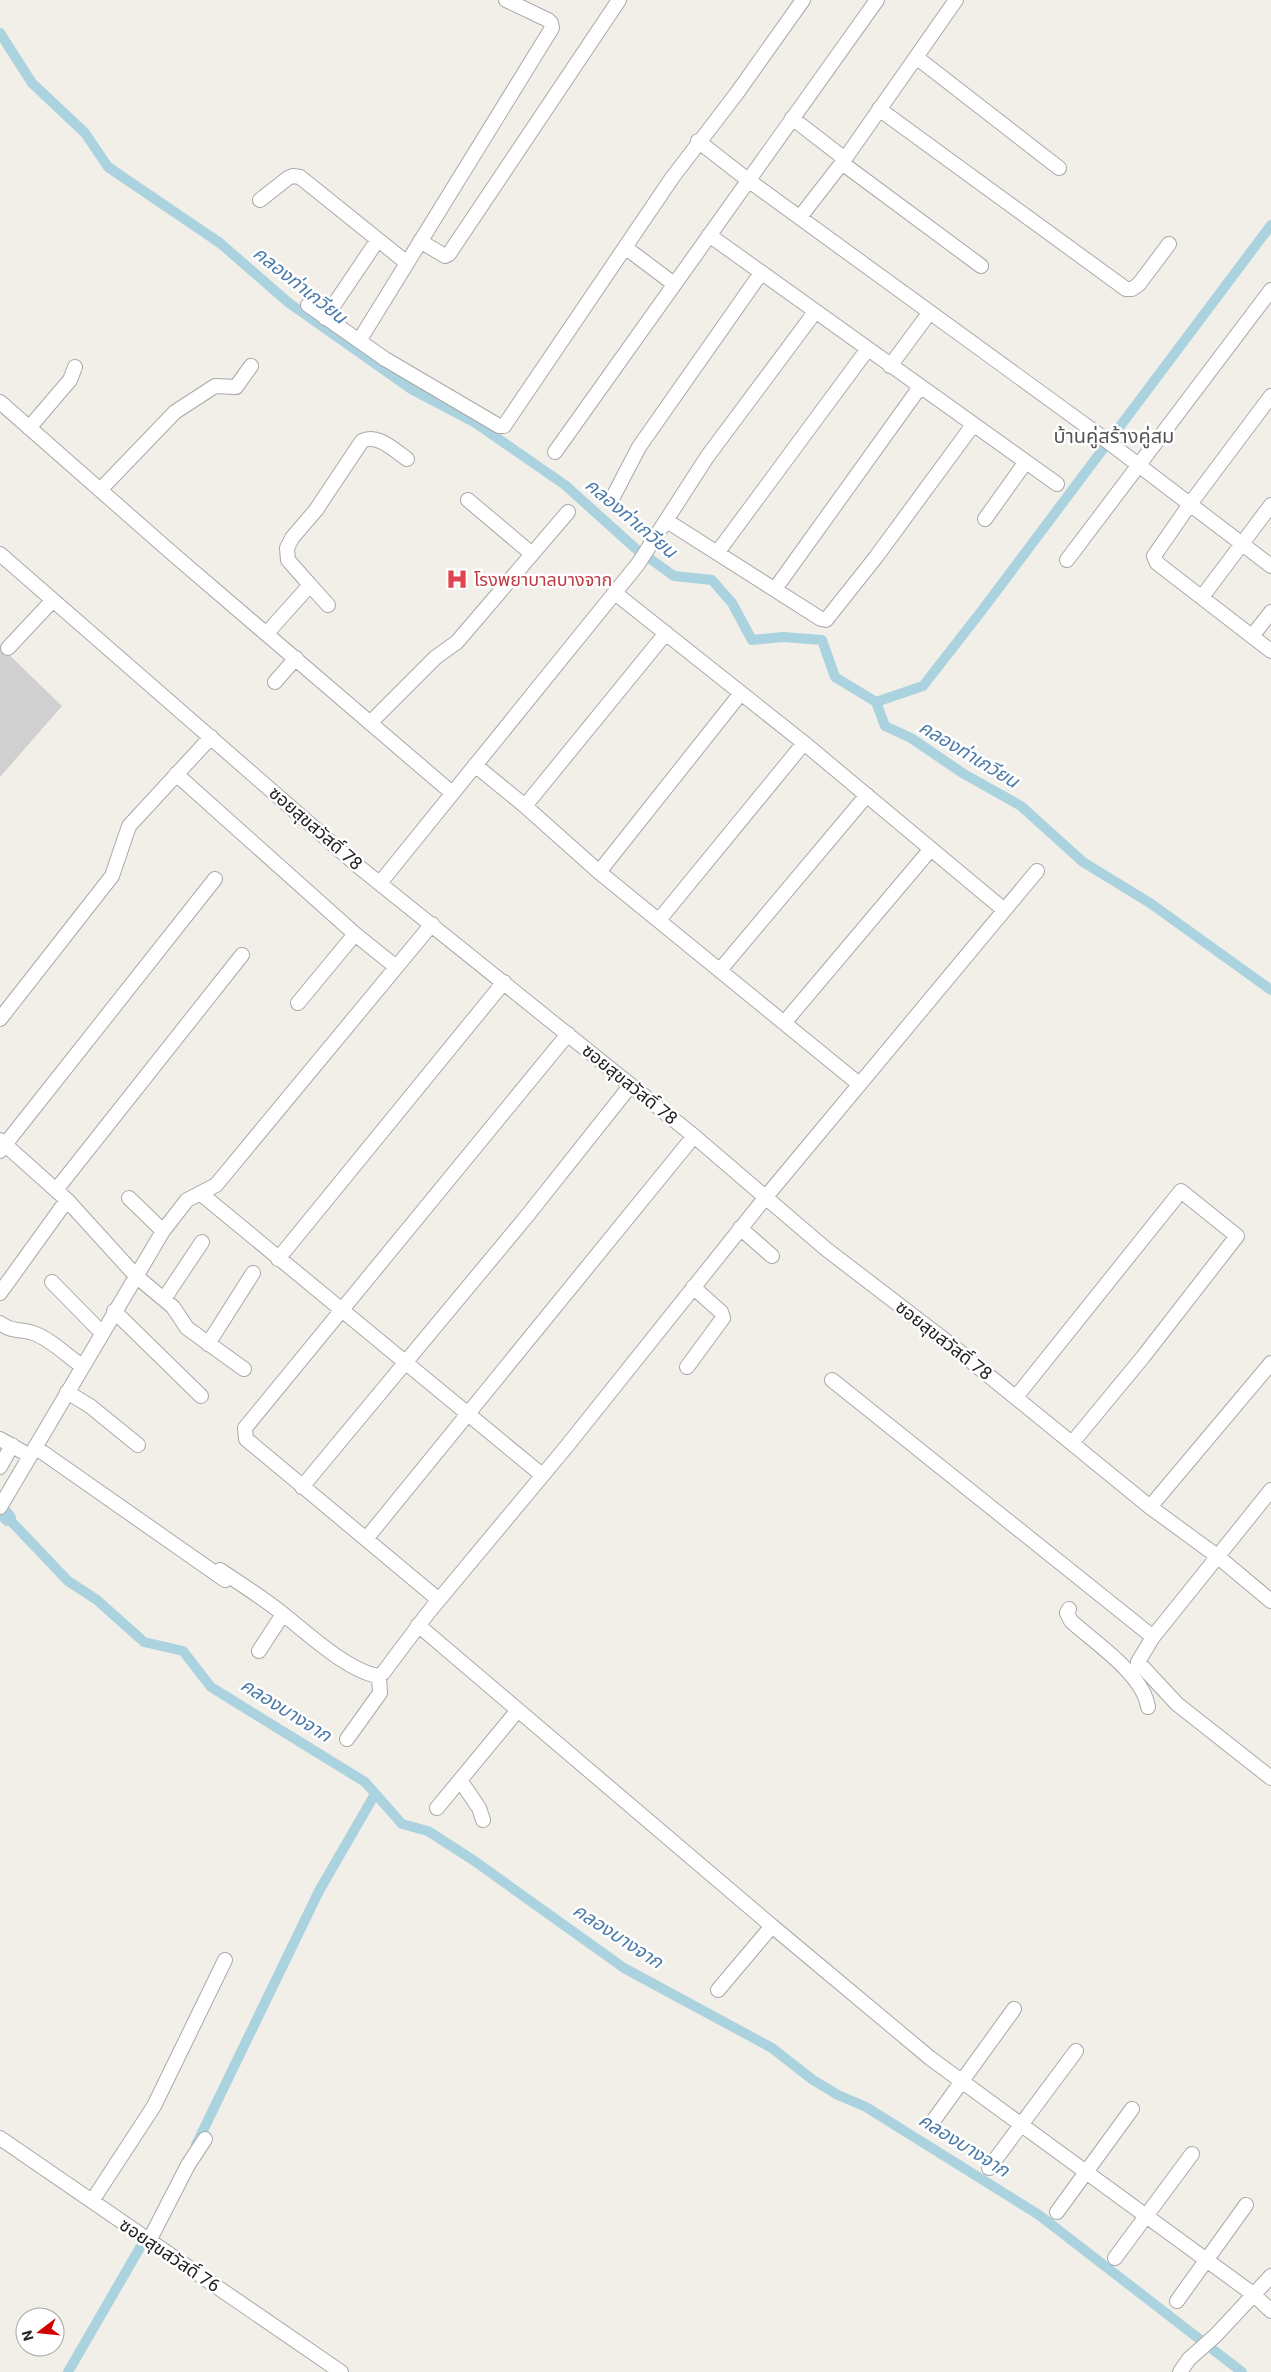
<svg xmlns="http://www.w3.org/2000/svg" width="1271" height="2372" font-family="Roboto,'Noto Sans Thai',sans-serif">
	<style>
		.religious { fill: #d0d0d0 }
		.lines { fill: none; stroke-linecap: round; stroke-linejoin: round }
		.canal { stroke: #aad3df; stroke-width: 10 }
		.river { stroke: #aad3df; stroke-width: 16 }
		.minor-casing { stroke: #a9a9a9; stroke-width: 16 }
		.minor { stroke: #fff; stroke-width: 14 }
		.labels { text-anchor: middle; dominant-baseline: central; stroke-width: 5; stroke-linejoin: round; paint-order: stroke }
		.health-label { font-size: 18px; fill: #be3a42; stroke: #fff; text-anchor: start }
		.street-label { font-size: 18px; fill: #222; stroke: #fff }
		.water-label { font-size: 19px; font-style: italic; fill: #4a7aab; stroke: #fff }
		.quarter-label { font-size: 20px; fill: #555; stroke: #fff }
	</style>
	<rect width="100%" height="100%" fill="#f2efe9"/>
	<path class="religious" d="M0,646L62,706L0,777Z"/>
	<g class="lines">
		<path class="canal" d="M0,33L32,83L85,133L108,167L220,243L289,303L411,389L474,422L565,485L635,548L674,576L712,580L732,603L752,640L783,637L822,640L835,677L876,702L885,726L911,738L964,774L1021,806L1083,862L1150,903L1271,990
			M876,702L923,686L983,609L1271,225
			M8,1518L68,1581L97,1600L144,1642L183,1651L211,1687L365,1782L402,1824L428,1831L473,1860L624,1968L772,2048L813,2080L838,2095L866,2107L1039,2215L1242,2372
			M196,2145L319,1891L375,1794
			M68,2372L149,2232"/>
		<path class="river" d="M0,1509L8,1518"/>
		<g class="minor-casing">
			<path id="minor" d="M916,57L1059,168
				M879,109L1126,289H1132L1139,284L1169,244
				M792,118L845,159
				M698,141L748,180L1103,438L1271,566
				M842,163L981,266
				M260,200L288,178L293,176L300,177L407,263
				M800,217L842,163L956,0
				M709,235L1057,484
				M420,241L445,256L449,254L619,0
				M626,248L674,284
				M308,305L385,359L499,426H504L672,178L737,93L803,0
				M325,318L377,241
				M359,341L552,28L551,23L548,20L506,0
				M890,366L930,312
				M1271,396L1190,504L1154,556L1157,563L1271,651
				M0,402L173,554L452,793
				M29,428L70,380L75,367
				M555,452L877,0
				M100,490L175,412L215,386L236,387L251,366
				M613,497L639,447L761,273
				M468,500L532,554
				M985,519L1025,463
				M667,521L821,619L826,620L876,557L973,425
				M717,553L867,350
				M0,554L358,866L694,1136L826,1249L950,1344L1150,1507L1217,1556L1271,1601
				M1067,560L1271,290
				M310,585L328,605
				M775,589L920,387
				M615,593L804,743L1003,909
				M1202,597L1271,505
				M267,633L310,585L288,560L287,548L292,538L316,510L362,441C378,433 395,451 407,459
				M1253,635L1271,612
				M8,648L53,600
				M275,682L296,658
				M370,723L436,657L457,642L568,512
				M475,765L525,806L599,872L859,1084
				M176,774L355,934L396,967
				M525,806L666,633
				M599,872L741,693
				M380,883L638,564L707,457L815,312
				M659,920L804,743
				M720,970L867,795
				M298,1003L355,934
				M0,1019L112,876L129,826L211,737
				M784,1023L930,850
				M0,1140L67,1200L136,1276L173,1307L187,1328L244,1369
				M0,1151L215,879
				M56,1190L242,955
				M200,1193L542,1475
				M129,1198L163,1231
				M740,1228L772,1256
				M278,1259L504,982
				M52,1282L102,1333
				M0,1293L67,1200
				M164,1299L202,1242
				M114,1311L201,1396
				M0,1323C11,1332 21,1329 33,1333C51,1339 67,1356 82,1366
				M208,1344L253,1273
				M687,1367L723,1318L721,1312L693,1287
				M832,1380L1153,1637
				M67,1392L90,1406L138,1445
				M1016,1397L1181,1191L1237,1236L1143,1357L1072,1443
				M0,1439L30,1456
				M35,1447L225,1580
				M0,1467L12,1445
				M302,1487L527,1216L631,1085
				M1271,1490L1153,1637L1138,1662L1177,1704L1271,1778
				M0,1507L163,1231L187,1200L216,1185L432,924
				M1150,1507L1271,1363
				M366,1539L694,1136
				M220,1570C241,1584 263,1598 283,1614C307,1633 349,1672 379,1676L383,1673L428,1613L567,1446L765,1198L1037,871
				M439,1600L246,1439L245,1428L568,1034
				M1069,1609L1067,1613L1071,1621C1095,1643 1143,1674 1148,1707
				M418,1625L772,1926
				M259,1651L283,1614
				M347,1739L380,1693L379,1676
				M460,1780L479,1808L483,1820
				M437,1808L518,1710
				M718,1990L772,1926L930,2058L1253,2294L1271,2311
				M931,2124L1014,2009
				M0,2138L341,2372
				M989,2168L1076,2051
				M92,2201L154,2106L225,1960
				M1057,2212L1132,2109
				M149,2241L188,2165L205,2139
				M1115,2258L1192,2154
				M1177,2301L1246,2205
				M1180,2372L1189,2359L1216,2335L1271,2276"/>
		</g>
		<use href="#minor" class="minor"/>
	</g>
	<defs>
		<g id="hospital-bare" transform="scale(1.725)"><path d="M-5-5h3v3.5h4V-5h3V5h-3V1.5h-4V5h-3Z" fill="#e0444e" stroke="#fff" stroke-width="2.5" paint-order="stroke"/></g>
	</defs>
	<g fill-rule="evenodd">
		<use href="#hospital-bare" x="457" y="579"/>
	</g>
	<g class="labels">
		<g class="health-label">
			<text x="474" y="579">โรงพยาบาลบางจาก</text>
		</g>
		<g class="street-label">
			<text transform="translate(316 828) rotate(41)">ซอยสุขสวัสดิ์ 78</text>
			<text transform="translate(630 1084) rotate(39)">ซอยสุขสวัสดิ์ 78</text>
			<text transform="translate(944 1340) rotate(38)">ซอยสุขสวัสดิ์ 78</text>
			<text transform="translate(170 2255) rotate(34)">ซอยสุขสวัสดิ์ 76</text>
		</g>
		<g class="water-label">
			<text transform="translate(300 285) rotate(38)">คลองท่าเกวียน</text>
			<text transform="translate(631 518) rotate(40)">คลองท่าเกวียน</text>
			<text transform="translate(969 754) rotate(31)">คลองท่าเกวียน</text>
			<text transform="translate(286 1710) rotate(32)">คลองบางจาก</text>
			<text transform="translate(618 1936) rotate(33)">คลองบางจาก</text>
			<text transform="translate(964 2145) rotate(32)">คลองบางจาก</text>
		</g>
		<g class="quarter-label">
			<text x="1114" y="436">บ้านคู่สร้างคู่สม</text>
		</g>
	</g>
	<g transform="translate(40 2332) rotate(254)"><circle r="24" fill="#ffffff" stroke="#a7a7a7"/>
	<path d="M0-4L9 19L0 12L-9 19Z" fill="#d40000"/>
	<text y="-8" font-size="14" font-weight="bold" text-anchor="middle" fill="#222222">N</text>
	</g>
</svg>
